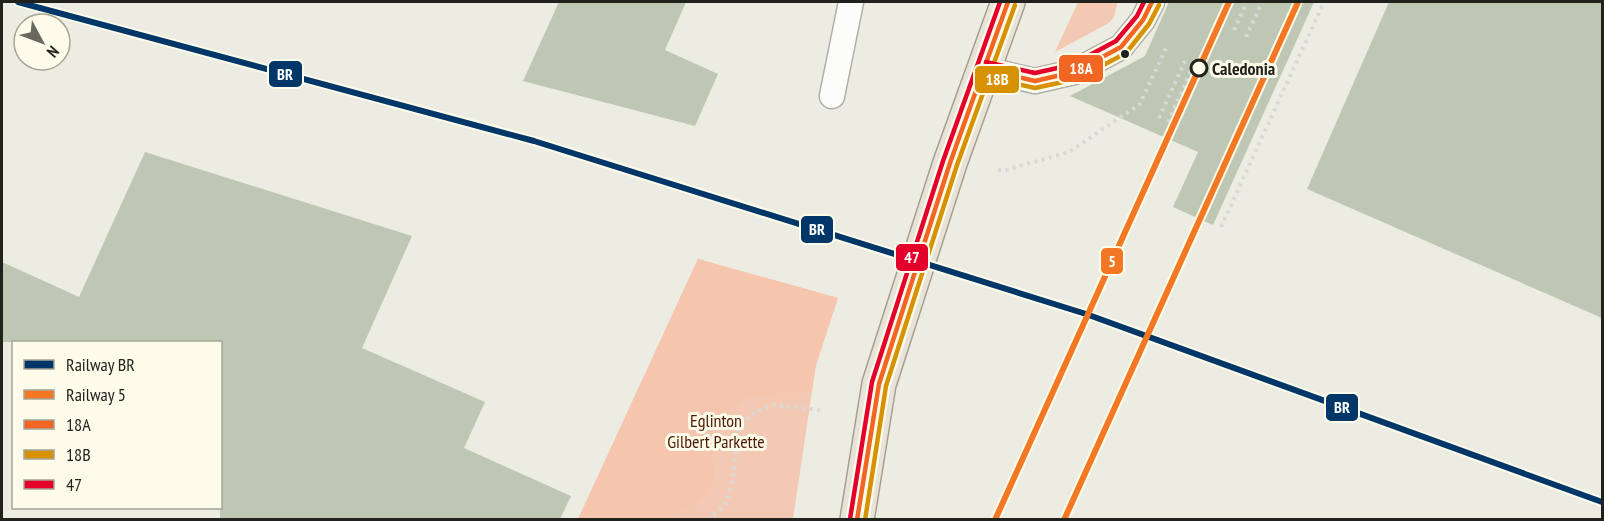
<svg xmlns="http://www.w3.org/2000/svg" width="1604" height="521" font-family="'PT Sans Narrow',sans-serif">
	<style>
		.green { fill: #f3c9b3 }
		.forest { fill: #f5c6ad }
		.building { fill: #bec7b3 }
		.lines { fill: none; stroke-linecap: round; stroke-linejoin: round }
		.service-casing { stroke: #b0afa8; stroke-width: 27 }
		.primary-casing { stroke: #a79f8b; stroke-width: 36 }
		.path { stroke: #d8d8d6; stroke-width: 4; stroke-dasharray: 3 4.5; stroke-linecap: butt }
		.service { stroke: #fcfcfb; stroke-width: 24 }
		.primary { stroke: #e7e3d9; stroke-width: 33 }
		.bus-1-casing { stroke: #fdfceb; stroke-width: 9 }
		.bus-2-casing { stroke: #fdfceb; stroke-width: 9 }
		.bus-3-casing { stroke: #fdfceb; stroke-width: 9 }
		.bus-1 { stroke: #f26522; stroke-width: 4.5 }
		.bus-2 { stroke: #d79204; stroke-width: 4.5 }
		.bus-3 { stroke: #e4002b; stroke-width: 4.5 }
		.rail-1-casing { stroke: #fdfceb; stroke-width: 10 }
		.rail-2-casing { stroke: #fdfceb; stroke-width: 10 }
		.rail-1 { stroke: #003768; stroke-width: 6 }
		.rail-2 { stroke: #f47824; stroke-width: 6 }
		.bus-dot { fill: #22221c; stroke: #fdfceb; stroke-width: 2 }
		.stop-dot { fill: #fdfceb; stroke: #22221c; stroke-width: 3 }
		.labels { text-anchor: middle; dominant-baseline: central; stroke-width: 6; stroke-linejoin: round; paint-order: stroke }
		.stop-label { font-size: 18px; font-weight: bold; fill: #22221c; stroke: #fdfceb; text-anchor: start }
		.park-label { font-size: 18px; fill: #4e1900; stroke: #fdfceb }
		.line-badge { stroke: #fdfceb; stroke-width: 2 }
		.badge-label { font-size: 16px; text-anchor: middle; font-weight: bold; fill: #fff }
	</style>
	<rect width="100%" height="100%" fill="#ecece2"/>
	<path class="green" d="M1078,2H1118L1113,19L1107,24L1055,52Z
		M698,259L838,298L816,365L793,519L578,520Z"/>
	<path class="forest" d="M698,259L838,298L816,365L811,392L752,394L720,417L711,447L715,478L709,492L699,502L665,519H578Z"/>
	<path class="building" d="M559,2H686L665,50L718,74L695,126L523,81Z
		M1169,2H1314L1213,225L1173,207L1198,152L1070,96L1145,56Z
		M1389,2H1602V318L1307,189Z
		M145,152L412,236L362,348L485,402L464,448L571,496L560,519H220V342H2V262L79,297Z"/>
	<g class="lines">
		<g class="service-casing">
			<path id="service" d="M984,69L1035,81L1074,72L1121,47L1143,20L1152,2
				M832,96L851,2"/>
		</g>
		<g class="primary-casing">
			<path id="primary" d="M857,520L879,384L950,163L1008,2"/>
		</g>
		<path class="path" d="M1234,30L1247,2
			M1246,37L1262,2
			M1159,118L1186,59
			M1168,122L1195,62
			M998,170H1006L1069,152L1140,104L1167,46
			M1221,227L1324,2
			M708,520L725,505L732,485L739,429L752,414L773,405L820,410"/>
		<use href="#service" class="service"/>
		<use href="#primary" class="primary"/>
		<g class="bus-1-casing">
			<path id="bus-1" d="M984,69L1035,81L1074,72L1121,47L1143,20L1152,2
				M857,520L879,384L950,163L1008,2"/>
		</g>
		<g class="bus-2-casing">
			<path id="bus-2" d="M982,76L1035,88L1077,79L1126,53L1149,24L1159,5
				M865,520L886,386L957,165L1015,5"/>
		</g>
		<g class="bus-3-casing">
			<path id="bus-3" d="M986,62L1035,73L1071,65L1116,41L1137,16L1144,2
				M850,519L872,382L943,161L1000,2"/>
		</g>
		<use href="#bus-1" class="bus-1"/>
		<use href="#bus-2" class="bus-2"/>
		<use href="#bus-3" class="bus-3"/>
		<g class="rail-1-casing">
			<path id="rail-1" d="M18,2L534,141L1086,314L1602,502"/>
		</g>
		<g class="rail-2-casing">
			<path id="rail-2" d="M995,520L1229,2
				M1064,520L1298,2"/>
		</g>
		<use href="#rail-1" class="rail-1"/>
		<use href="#rail-2" class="rail-2"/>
	</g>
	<circle class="bus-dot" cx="1125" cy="54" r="5"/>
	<circle class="stop-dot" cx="1199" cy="68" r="8"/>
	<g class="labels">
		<g class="stop-label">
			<text x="1212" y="68">Caledonia</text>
		</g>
		<g class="park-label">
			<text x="716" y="420">Eglinton<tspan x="716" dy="21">Gilbert Parkette</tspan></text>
		</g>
	</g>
	<g class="line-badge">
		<rect x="1058" y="54" width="46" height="29" rx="6" fill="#f26522"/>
		<rect x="268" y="60" width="35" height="28" rx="6" fill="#003768"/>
		<rect x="974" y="65" width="46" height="29" rx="6" fill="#d79204"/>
		<rect x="800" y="215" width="34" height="29" rx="6" fill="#003768"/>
		<rect x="895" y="243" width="34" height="29" rx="6" fill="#e4002b"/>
		<rect x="1100" y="247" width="24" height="28" rx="6" fill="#f47824"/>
		<rect x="1325" y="393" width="34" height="29" rx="6" fill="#003768"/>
	</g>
	<g class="badge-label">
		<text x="1081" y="74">18A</text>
		<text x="285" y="80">BR</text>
		<text x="997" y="85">18B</text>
		<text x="817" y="235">BR</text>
		<text x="912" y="263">47</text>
		<text x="1112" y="267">5</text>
		<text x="1342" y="413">BR</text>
	</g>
	<rect width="1604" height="521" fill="none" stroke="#22221c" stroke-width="6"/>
	<rect x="12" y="341" width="210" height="168" fill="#fdfceb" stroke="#a5a598" stroke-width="1.5"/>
	<rect x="24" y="360" width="30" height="9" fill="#003768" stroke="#a5a598" stroke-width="1.5"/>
	<text x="66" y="371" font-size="18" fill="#22221c">Railway BR</text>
	<rect x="24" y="390" width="30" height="9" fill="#f47824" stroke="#a5a598" stroke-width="1.5"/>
	<text x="66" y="401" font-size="18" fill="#22221c">Railway 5</text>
	<rect x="24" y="420" width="30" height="9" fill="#f26522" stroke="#a5a598" stroke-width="1.5"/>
	<text x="66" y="431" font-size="18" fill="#22221c">18A</text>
	<rect x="24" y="450" width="30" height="9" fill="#d79204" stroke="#a5a598" stroke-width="1.5"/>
	<text x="66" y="461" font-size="18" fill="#22221c">18B</text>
	<rect x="24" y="480" width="30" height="9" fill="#e4002b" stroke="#a5a598" stroke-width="1.5"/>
	<text x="66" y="491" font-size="18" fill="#22221c">47</text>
	<g transform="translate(42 42) rotate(131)"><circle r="28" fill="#fdfceb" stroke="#a5a598" stroke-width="1.5"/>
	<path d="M0-4.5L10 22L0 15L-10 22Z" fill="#696961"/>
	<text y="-9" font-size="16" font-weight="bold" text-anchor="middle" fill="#22221c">N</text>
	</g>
</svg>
